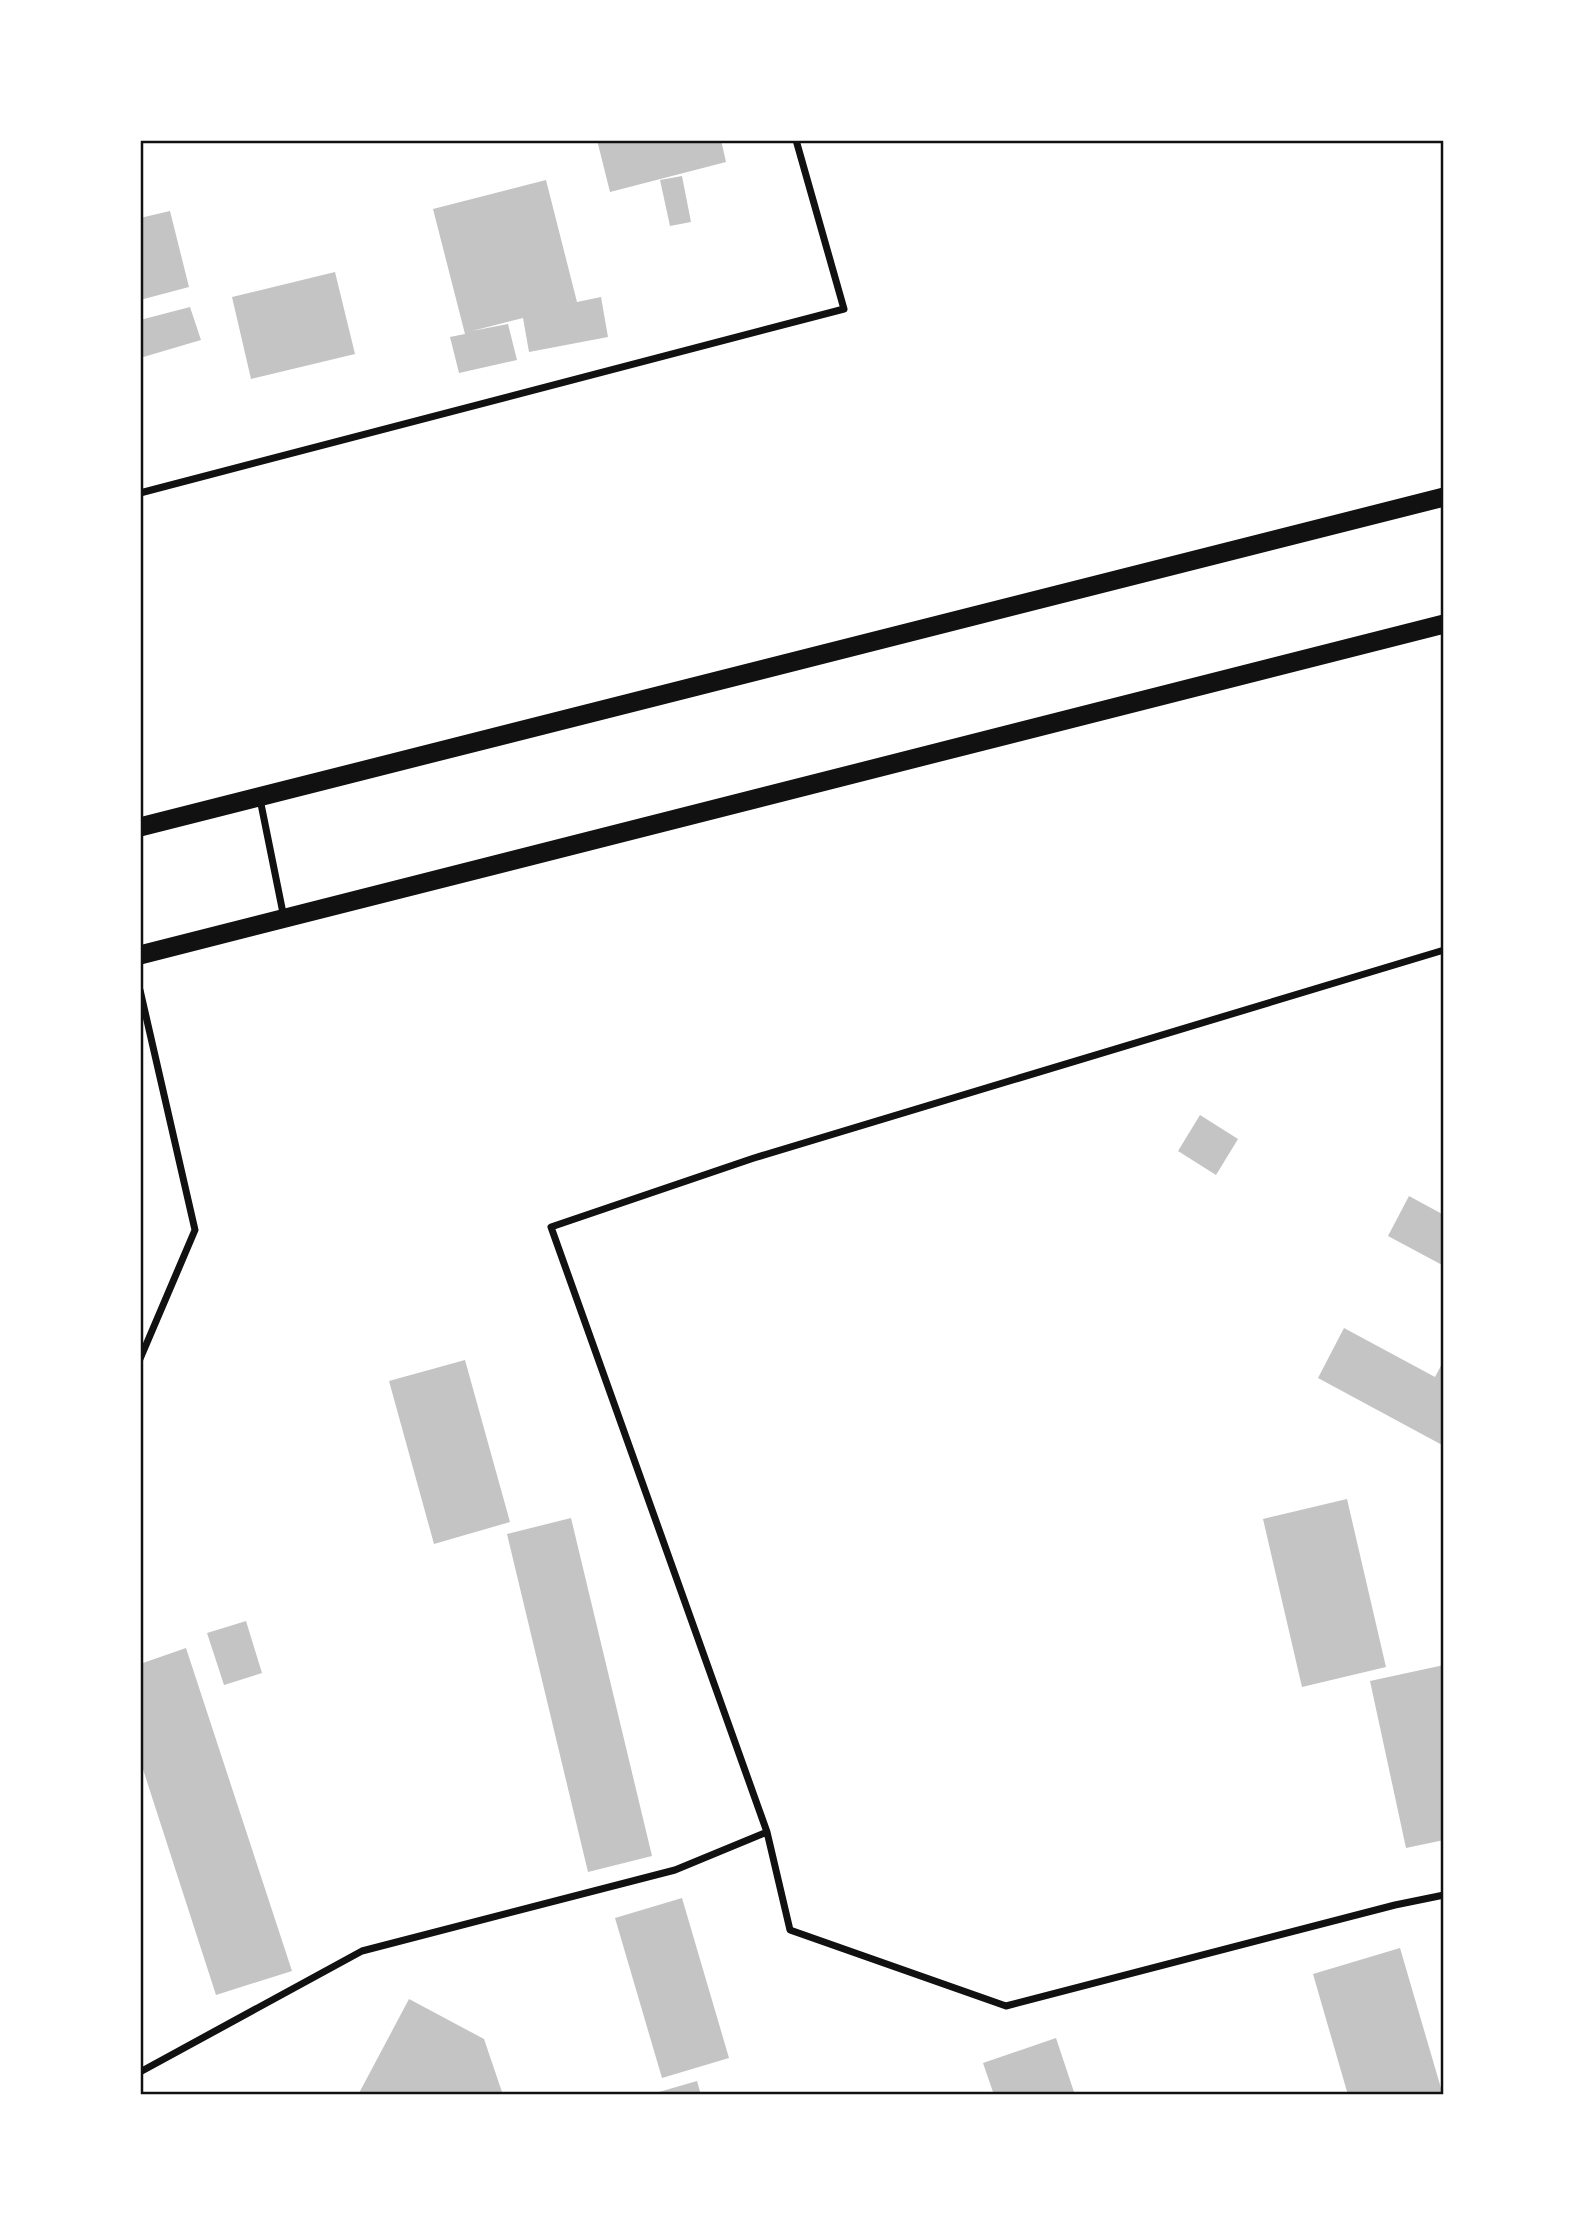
<svg xmlns="http://www.w3.org/2000/svg" width="1584" height="2235" font-family="'Source Sans 3',sans-serif">
	<style>
		.building { fill: #c4c4c4 }
		.lines { fill: none; stroke-linecap: round; stroke-linejoin: round }
		.minor { stroke: #111; stroke-width: 7 }
		.trunk { stroke: #111; stroke-width: 19 }
		.neatline { fill: none; stroke: #111; stroke-width: 2.5 }
	</style>
	<rect width="100%" height="100%" fill="#fff"/>
	<path class="building" d="M597,140H721L726,162L610,192Z
		M682,176L691,222L670,226L660,180Z
		M546,180L577,302L601,297L608,337L529,352L523,318L472,331L508,324L517,360L459,373L450,337L465,334L433,209Z
		M170,211L189,287L140,300V218Z
		M335,272L355,354L251,379L232,297Z
		M190,307L201,340L140,358V320Z
		M1200,1115L1238,1139L1216,1175L1178,1151Z
		M1409,1196L1444,1215V1266L1388,1236Z
		M1344,1328L1435,1377L1444,1360V1446L1318,1378Z
		M465,1360L510,1522L434,1544L389,1381Z
		M1347,1499L1386,1667L1302,1687L1263,1519Z
		M571,1518L652,1856L588,1872L507,1534Z
		M246,1621L262,1673L224,1685L207,1633Z
		M186,1648L292,1971L216,1995L140,1760V1664Z
		M1444,1665V1840L1406,1848L1370,1681Z
		M682,1898L729,2058L662,2078L615,1918Z
		M1400,1948L1443,2095H1348L1313,1974Z
		M409,1999L484,2039L503,2095H358Z
		M1056,2038L1075,2095H994L983,2063Z
		M697,2081L701,2095H652V2094Z"/>
	<g class="lines">
		<path class="minor" d="M140,493L844,309L796,140
			M260,799L284,918
			M1444,950L754,1158L551,1227L767,1832L790,1930L1006,2006L1395,1905L1444,1895
			M140,990L195,1230L140,1359
			M140,2072L362,1951L675,1870L767,1832"/>
		<path class="trunk" d="M140,827L1444,497
			M140,955L1444,624"/>
	</g>
	<rect width="1584" height="2235" fill="none" stroke="#ffffff" stroke-width="284"/>
	<rect x="142" y="142" width="1300" height="1951" class="neatline"/>
</svg>
